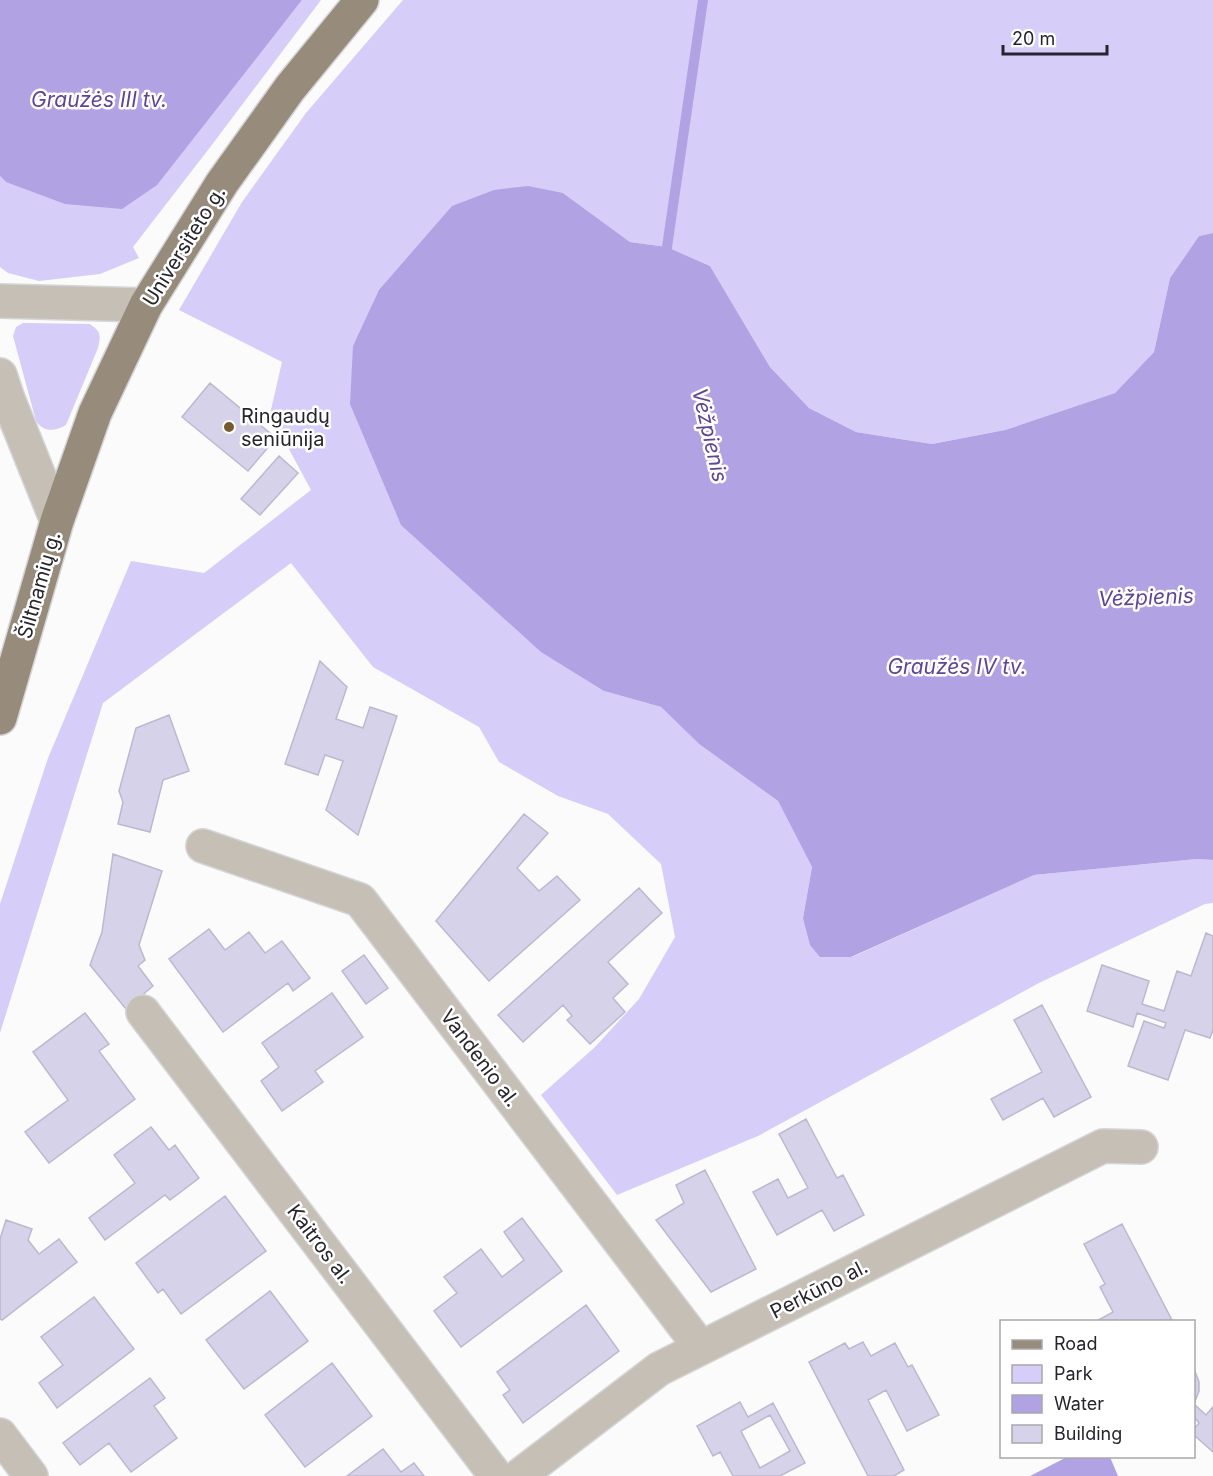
<svg xmlns="http://www.w3.org/2000/svg" width="1213" height="1476" font-family="Inter,sans-serif">
	<style>
		.green { fill: #d6cdf9 }
		.water { fill: #b1a2e3 }
		.lines { fill: none; stroke-linecap: round; stroke-linejoin: round }
		.stream { stroke: #b1a2e3; stroke-width: 10 }
		.building { fill: #d6d2e9; stroke: #bdb8cf; stroke-width: 1.5; fill-rule: evenodd }
		.minor-casing { stroke: #d5d4d6; stroke-width: 36 }
		.major-casing { stroke: #d5d4d6; stroke-width: 36 }
		.minor { stroke: #c5bfb6; stroke-width: 33 }
		.major { stroke: #978c7b; stroke-width: 33 }
		.poi-dot { fill: #755b2d; stroke: #fff; stroke-width: 2 }
		.labels { text-anchor: middle; dominant-baseline: central; stroke-width: 5; stroke-linejoin: round; paint-order: stroke }
		.street-label { font-size: 20px; fill: #26252d; stroke: #fff }
		.poi-label { font-size: 20px; fill: #26252d; stroke: #fff; text-anchor: start }
		.water-label { font-size: 21px; font-style: italic; fill: #5e4695; stroke: #fff }
	</style>
	<rect width="100%" height="100%" fill="#fbfbfb"/>
	<path class="green" d="M302,0H321L211,146L133,247L139,258L100,274L39,281L8,273L0,267V176L6,182L234,85Z
		M403,0H1213V233L1199,236L1170,278L1154,352L1115,393L1005,430L932,444L856,432L809,408L770,367L710,266L667,247L630,242L563,193L604,691L661,707L699,744L778,801L812,867L803,918L852,957L1034,875L1197,859L1213,860V903L1205,904L1039,983L758,1136L617,1195L541,1095L595,1047L639,999L675,937L661,864L608,814L558,796L499,762L479,727L373,667L291,563L103,703L0,1033V904L48,758L131,561L204,573L311,490L270,414L282,362L179,310L242,202L306,113Z
		M23,323L90,324C101,332 101,335 98,348L66,425C55,431 44,433 36,421L13,336L16,327Z"/>
	<path class="water" d="M0,0H302L157,185L122,209L65,204L6,182L0,176Z
		M528,186L563,193L630,242L667,247L710,266L770,367L809,408L856,432L932,444L1005,430L1115,393L1154,352L1170,278L1199,236L1213,233V860L1197,859L1034,875L851,957H820L810,945L803,918L812,867L778,801L699,744L661,707L604,691L541,652L401,525L350,404L353,346L379,290L452,206L494,190Z
		M1067,1457H1110L1118,1476H1030Z"/>
	<g class="lines">
		<path class="stream" d="M668,259L667,247L703,0"/>
	</g>
	<path class="building" d="M210,383L276,438L248,471L182,417Z
		M279,456L298,473L260,515L241,499Z
		M320,661L347,687L336,719L363,728L370,707L397,716L358,835L326,810L343,761L325,755L318,775L285,764Z
		M169,715L189,771L163,780L150,832L118,824L123,802L119,791L136,728Z
		M524,814L548,833L517,868L539,891L557,876L580,900L489,981L436,921Z
		M113,854L162,871L139,945L145,960L138,966L153,986L126,1009L90,965L102,932Z
		M639,888L662,913L608,962L628,984L613,998L625,1012L590,1044L567,1020L572,1016L563,1005L523,1042L498,1015Z
		M209,929L225,950L249,932L265,953L282,941L310,978L293,991L288,983L223,1032L169,959Z
		M1206,933L1213,936V1030L1210,1038L1185,1030L1168,1080L1128,1066L1144,1021L1164,1028L1166,1023L1137,1013L1133,1027L1087,1011L1102,965L1149,981L1142,1004L1164,1011L1177,971L1191,976Z
		M364,955L388,988L366,1004L342,971Z
		M332,993L363,1037L315,1071L323,1082L282,1111L261,1081L279,1067L262,1043Z
		M1042,1005L1091,1097L1054,1117L1043,1098L1003,1120L991,1099L1042,1072L1014,1020Z
		M85,1013L109,1044L99,1051L135,1099L49,1163L25,1132L68,1100L33,1052Z
		M806,1119L837,1178L843,1175L864,1215L834,1231L822,1210L777,1235L753,1192L778,1179L788,1198L808,1188L779,1134Z
		M151,1127L169,1150L175,1145L199,1178L170,1200L165,1195L105,1240L89,1218L135,1183L114,1155Z
		M705,1170L756,1269L711,1292L656,1220L684,1203L676,1185Z
		M225,1196L266,1251L181,1314L163,1289L158,1293L136,1263Z
		M522,1218L562,1271L461,1347L434,1311L457,1293L444,1277L481,1249L502,1277L524,1260L504,1232Z
		M6,1220L32,1229L28,1240L39,1254L59,1239L77,1262L2,1320L0,1319V1239Z
		M1122,1224L1173,1322H1095L1113,1312L1100,1287L1105,1284L1084,1244Z
		M270,1291L308,1341L244,1389L206,1340Z
		M94,1297L134,1349L57,1408L39,1383L63,1365L41,1337Z
		M586,1305L619,1351L523,1423L503,1395L510,1390L497,1372Z
		M863,1342L871,1356L895,1343L908,1367L912,1365L939,1415L907,1431L886,1390L868,1400L904,1470L894,1476H868L809,1362L845,1343L849,1349Z
		M332,1363L372,1416L305,1467L265,1415Z
		M1194,1369L1199,1382V1391L1194,1404L1206,1415L1213,1407V1452L1194,1435V1429L1199,1423L1194,1417Z
		M150,1378L165,1398L154,1406L177,1438L131,1472L109,1443L80,1465L63,1443Z
		M740,1402L748,1417L773,1403L805,1463L780,1476H733L720,1452L713,1456L697,1426ZM770,1415L790,1451L760,1468L741,1431Z
		M383,1449L401,1472L414,1463L424,1476H347Z"/>
	<g class="lines">
		<g class="minor-casing">
			<path id="minor" d="M0,301L146,305
				M0,375L8,399L57,521
				M203,846L360,900L701,1348
				M143,1012L496,1476
				M0,1435L31,1476
				M519,1476L659,1369L1103,1146L1141,1147"/>
		</g>
		<g class="major-casing">
			<path id="major" d="M0,718L57,521L95,413L146,305L222,183L290,88L362,0"/>
		</g>
		<use href="#minor" class="minor"/>
		<use href="#major" class="major"/>
	</g>
	<circle class="poi-dot" cx="229" cy="427" r="6"/>
	<g class="labels">
		<g class="street-label">
			<text transform="translate(184 246) rotate(-58)">Universiteto g.</text>
			<text transform="translate(39 585) rotate(-74)">Šiltnamių g.</text>
			<text transform="translate(480 1058) rotate(53)">Vandenio al.</text>
			<text transform="translate(320 1244) rotate(53)">Kaitros al.</text>
			<text transform="translate(819 1289) rotate(-27)">Perkūno al.</text>
		</g>
		<g class="poi-label">
			<text x="241" y="416">Ringaudų<tspan x="241" dy="23">seniūnija</tspan></text>
		</g>
		<g class="water-label">
			<text x="99" y="99">Graužės III tv.</text>
			<text transform="translate(710 435) rotate(77)">Vėžpienis</text>
			<text transform="translate(1146 597) rotate(-2)">Vėžpienis</text>
			<text x="957" y="666">Graužės IV tv.</text>
		</g>
	</g>
	<rect x="1000" y="1320" width="195" height="138" fill="#ffffff" stroke="#a8a8ab" stroke-width="1.5"/>
	<rect x="1012" y="1340" width="30" height="9" fill="#978c7b" stroke="#a8a8ab" stroke-width="1.5"/>
	<text x="1054" y="1350" font-size="18" fill="#26252d">Road</text>
	<rect x="1012" y="1365" width="30" height="18" fill="#d6cdf9" stroke="#a8a8ab" stroke-width="1.5"/>
	<text x="1054" y="1380" font-size="18" fill="#26252d">Park</text>
	<rect x="1012" y="1395" width="30" height="18" fill="#b1a2e3" stroke="#a8a8ab" stroke-width="1.5"/>
	<text x="1054" y="1410" font-size="18" fill="#26252d">Water</text>
	<rect x="1012" y="1425" width="30" height="18" fill="#d6d2e9" stroke="#a8a8ab" stroke-width="1.5"/>
	<text x="1054" y="1440" font-size="18" fill="#26252d">Building</text>
	<path d="M1003 45v9h104v-9" fill="none" stroke="#26252d" stroke-width="3"/>
	<text x="1012" y="45" font-size="18" fill="#26252d" stroke="#ffffff" stroke-width="4.5" paint-order="stroke">20 m</text>
</svg>
